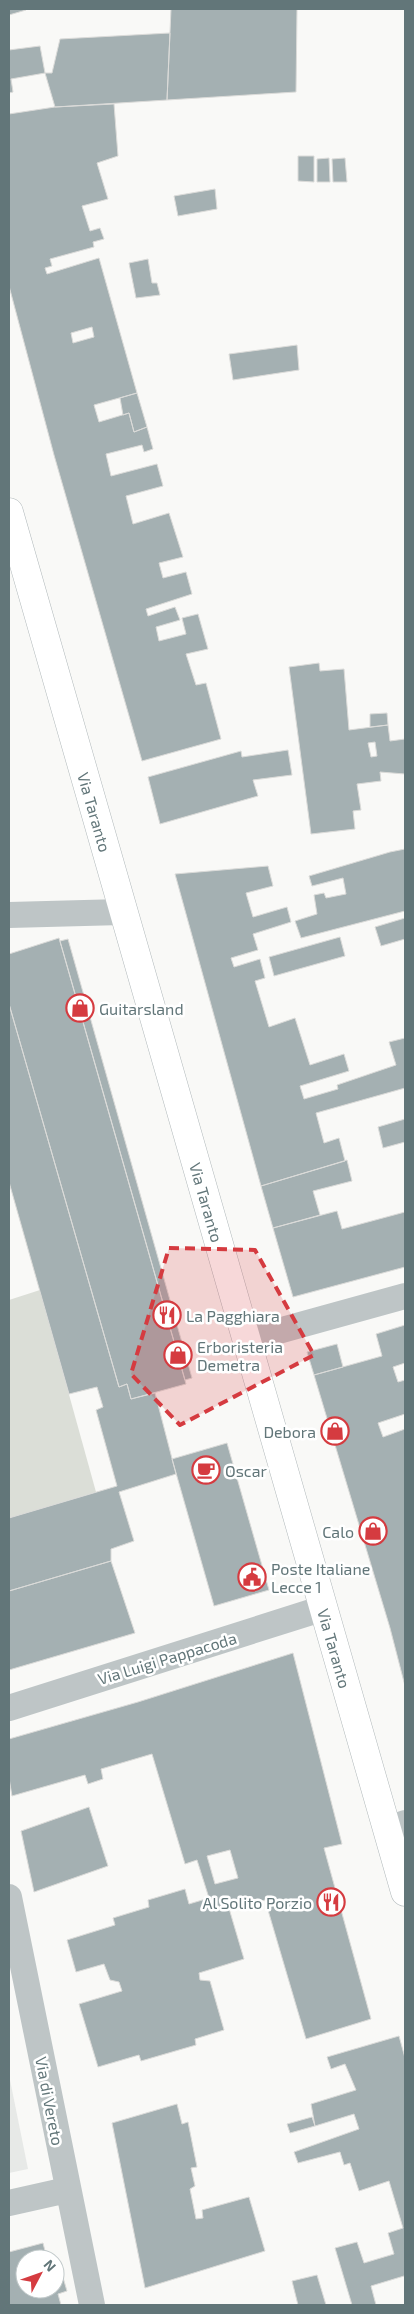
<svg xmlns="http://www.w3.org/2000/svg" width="414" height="2314" font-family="'Exo 2',sans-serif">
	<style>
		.built { fill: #e7e9e7 }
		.green { fill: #dbded7 }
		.building { fill: #a4b0b2; stroke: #dbdbd9; fill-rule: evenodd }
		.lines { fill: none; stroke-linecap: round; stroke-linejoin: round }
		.secondary-casing { stroke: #b1b9bb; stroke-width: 29 }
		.minor { stroke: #bec5c6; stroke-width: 26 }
		.secondary { stroke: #fff; stroke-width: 28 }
		.marked { fill: #d53b40; fill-opacity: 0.2; stroke: #d53b40; stroke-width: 4; stroke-dasharray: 10 6; stroke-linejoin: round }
		.labels { text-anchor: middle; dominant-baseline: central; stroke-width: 5; stroke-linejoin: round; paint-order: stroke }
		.street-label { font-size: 16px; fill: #627679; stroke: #fff }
		.poi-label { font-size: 16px; fill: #627679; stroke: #fff; text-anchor: start }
	</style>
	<rect width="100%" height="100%" fill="#f9f9f7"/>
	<path class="built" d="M9,2075L28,2169L9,2173Z"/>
	<path class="green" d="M40,1290L96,1492L9,1518V1300Z"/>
	<path class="building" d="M9,9H26V10L9,15Z
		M171,9H297L296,92L167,100Z
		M170,33L167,100L55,107L45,73H52L60,39Z
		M40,46L45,73L11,79L13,92L9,93V50Z
		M114,104L118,156L97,163L108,199L82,206L90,231L100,228L104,239L93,242L94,247L50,259L52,266L45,268L47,274L99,258L137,393L94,405L99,422L129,413L134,432L147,427L153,449L144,452L142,445L106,454L111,476L157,464L163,486L126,496L133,524L169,513L183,557L159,563L163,578L186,572L192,594L146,609L148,616L175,607L180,620L156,627L159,641L186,634L182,618L198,614L208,649L186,654L196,685L206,683L221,739L142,761L54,455L9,286V114L55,107ZM92,327L94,337L73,343L71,333Z
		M298,156H314V182L298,181Z
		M329,158L330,182H317V159Z
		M345,158L347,182H333L332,159Z
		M215,189L217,209L178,216L174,196Z
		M148,259L152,283H157L160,295L136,298L129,263Z
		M297,345L299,370L233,380L229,354Z
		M137,393L147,427L134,432L129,413L123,415L120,398Z
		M319,663L320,671L344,669L349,730L388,725L390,741L405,739V774L380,772L381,781L357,784L361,810L353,811L355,829L311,834L289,667ZM375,742L377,756L371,757L368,743Z
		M387,713L388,725L370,727V714Z
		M288,750L292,775L253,780L258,796L160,824L148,777L241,751L242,757Z
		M405,849V911L301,938L295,921L317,914L314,895L324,893L326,898L346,894L343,878L312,886L309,876L390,852Z
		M268,866L273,886L246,893L253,917L287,907L291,922L253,934L258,950L231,958L234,967L260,959L265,978L255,981L269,1027L295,1018L310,1065L344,1054L349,1071L300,1086L304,1099L338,1089L337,1085L396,1065L389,1042L405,1038V1088L316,1113L324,1143L339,1138L345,1161L261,1186L175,874Z
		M405,918V939L381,946L375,927Z
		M340,937L345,956L274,976L269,957Z
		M59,938L186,1384L131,1399L127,1384L119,1387L9,1004V954Z
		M68,939L192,1378L185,1380L74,990L60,941Z
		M9,1004L119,1387L127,1384L131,1399L155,1393L176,1474L119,1492L134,1541L111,1549V1561L9,1591V1518L117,1486L96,1410L103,1407L97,1387L69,1394L9,1182Z
		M405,1119V1142L383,1148L378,1127Z
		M347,1160L352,1181L313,1191L320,1215L273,1228L261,1186Z
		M337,1211L342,1229L405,1212V1267L293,1297L273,1228Z
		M405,1325V1363L393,1367L398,1382L405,1380V1414L378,1423L383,1437L405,1429V1686L390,1628L314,1375L382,1356L376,1334Z
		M337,1344L343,1367L314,1375L307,1352Z
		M227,1443L269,1590L214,1606L172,1459Z
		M111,1561L135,1633L9,1670V1591Z
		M293,1653L342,1844L324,1848L371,2019L306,2039L265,1900L243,1908L242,1901L228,1905L244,1959L199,1973L200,1980L210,1981L224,2030L195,2039L196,2045L141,2061L139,2055L98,2067L79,2004L122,1991L119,1982L110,1980L104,1964L76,1972L67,1940L115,1925L113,1918L149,1907L148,1900L185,1889L189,1904L209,1898L197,1860L185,1864L152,1754L101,1769L103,1779L88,1784L85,1775L12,1796L9,1778V1739L138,1702ZM230,1850L238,1878L215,1884L207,1856Z
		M89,1807L108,1866L34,1892L21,1831Z
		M399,2036L405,2058V2279L404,2276L371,2286L376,2305H352L335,2248L357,2242L364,2263L394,2254L388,2233L403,2228L389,2181L359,2191L350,2163L344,2165L340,2152L298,2163L294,2152L359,2129L354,2114L315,2126L311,2104L356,2090L345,2064L331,2069L327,2057Z
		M177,2104L182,2124L188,2122L197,2167L191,2168L195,2186L190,2189L196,2219L203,2218L202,2210L249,2197L265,2251L145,2288L112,2123Z
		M312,2117L315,2126L290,2133L287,2124Z
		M43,2243L47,2259H25V2289H55V2275L62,2274L67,2291L58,2294L61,2305H9V2252Z
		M317,2275L326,2305H298L292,2281Z"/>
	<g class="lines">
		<g class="secondary-casing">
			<g id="secondary">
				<path id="s1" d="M9,512L405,1892"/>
			</g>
		</g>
		<path class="minor" d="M9,915L122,912
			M246,1340L405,1296
			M9,1708L324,1608
			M387,1829L405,1823
			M9,1897L92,2305
			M9,2203L67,2190"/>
		<use href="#secondary" class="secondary"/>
	</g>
	<path class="marked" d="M169,1248L255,1250L314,1355L180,1425L131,1374Z"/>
	<defs>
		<g id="shop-ring" transform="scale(1.4375)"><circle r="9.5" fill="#fff" stroke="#d53b40" stroke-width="1.5"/><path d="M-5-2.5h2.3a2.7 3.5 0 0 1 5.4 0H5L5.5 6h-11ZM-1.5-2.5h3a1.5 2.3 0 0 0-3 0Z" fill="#d53b40"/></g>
		<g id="restaurant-ring" transform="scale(1.4375)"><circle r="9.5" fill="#fff" stroke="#d53b40" stroke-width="1.5"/><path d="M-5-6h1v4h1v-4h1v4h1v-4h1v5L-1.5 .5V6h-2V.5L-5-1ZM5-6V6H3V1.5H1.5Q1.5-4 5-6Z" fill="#d53b40"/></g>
		<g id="cafe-ring" transform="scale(1.4375)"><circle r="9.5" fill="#fff" stroke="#d53b40" stroke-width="1.5"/><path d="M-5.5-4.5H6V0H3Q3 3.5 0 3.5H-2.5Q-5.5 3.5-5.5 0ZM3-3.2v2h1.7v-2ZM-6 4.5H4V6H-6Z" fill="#d53b40"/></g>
		<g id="civic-ring" transform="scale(1.4375)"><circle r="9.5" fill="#fff" stroke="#d53b40" stroke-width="1.5"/><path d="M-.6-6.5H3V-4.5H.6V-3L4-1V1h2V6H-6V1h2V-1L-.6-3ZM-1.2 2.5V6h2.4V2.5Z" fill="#d53b40"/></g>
	</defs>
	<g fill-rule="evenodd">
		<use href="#shop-ring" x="80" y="1008"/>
		<use href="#restaurant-ring" x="167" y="1315"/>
		<use href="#shop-ring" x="178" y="1355"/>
		<use href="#shop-ring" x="335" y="1431"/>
		<use href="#cafe-ring" x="206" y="1470"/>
		<use href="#shop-ring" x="373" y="1531"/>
		<use href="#civic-ring" x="252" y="1577"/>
		<use href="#restaurant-ring" x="331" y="1902"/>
	</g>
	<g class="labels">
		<g class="street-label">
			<text stroke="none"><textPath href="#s1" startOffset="312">Via Taranto</textPath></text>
			<text stroke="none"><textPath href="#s1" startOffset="718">Via Taranto</textPath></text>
			<text stroke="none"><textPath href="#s1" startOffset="1182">Via Taranto</textPath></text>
			<text transform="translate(167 1658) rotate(-17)">Via Luigi Pappacoda</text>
			<text transform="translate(50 2101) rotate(79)">Via di Vereto</text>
		</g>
		<g class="poi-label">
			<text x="99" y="1008">Guitarsland</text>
			<text x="186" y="1315">La Pagghiara</text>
			<text x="197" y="1346">Erboristeria<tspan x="197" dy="18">Demetra</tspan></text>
			<text x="316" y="1431" text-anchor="end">Debora</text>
			<text x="225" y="1470">Oscar</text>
			<text x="354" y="1531" text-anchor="end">Calo</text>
			<text x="271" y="1568">Poste Italiane<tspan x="271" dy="18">Lecce 1</tspan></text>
			<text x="312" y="1902" text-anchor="end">Al Solito Porzio</text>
		</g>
	</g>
	<rect width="414" height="2314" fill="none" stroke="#627679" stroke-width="20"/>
	<g transform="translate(40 2274) rotate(49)"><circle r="24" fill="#ffffff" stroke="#c0c8c9"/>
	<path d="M0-4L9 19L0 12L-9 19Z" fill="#d53b40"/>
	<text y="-8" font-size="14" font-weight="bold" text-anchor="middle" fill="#627679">N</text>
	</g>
</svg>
